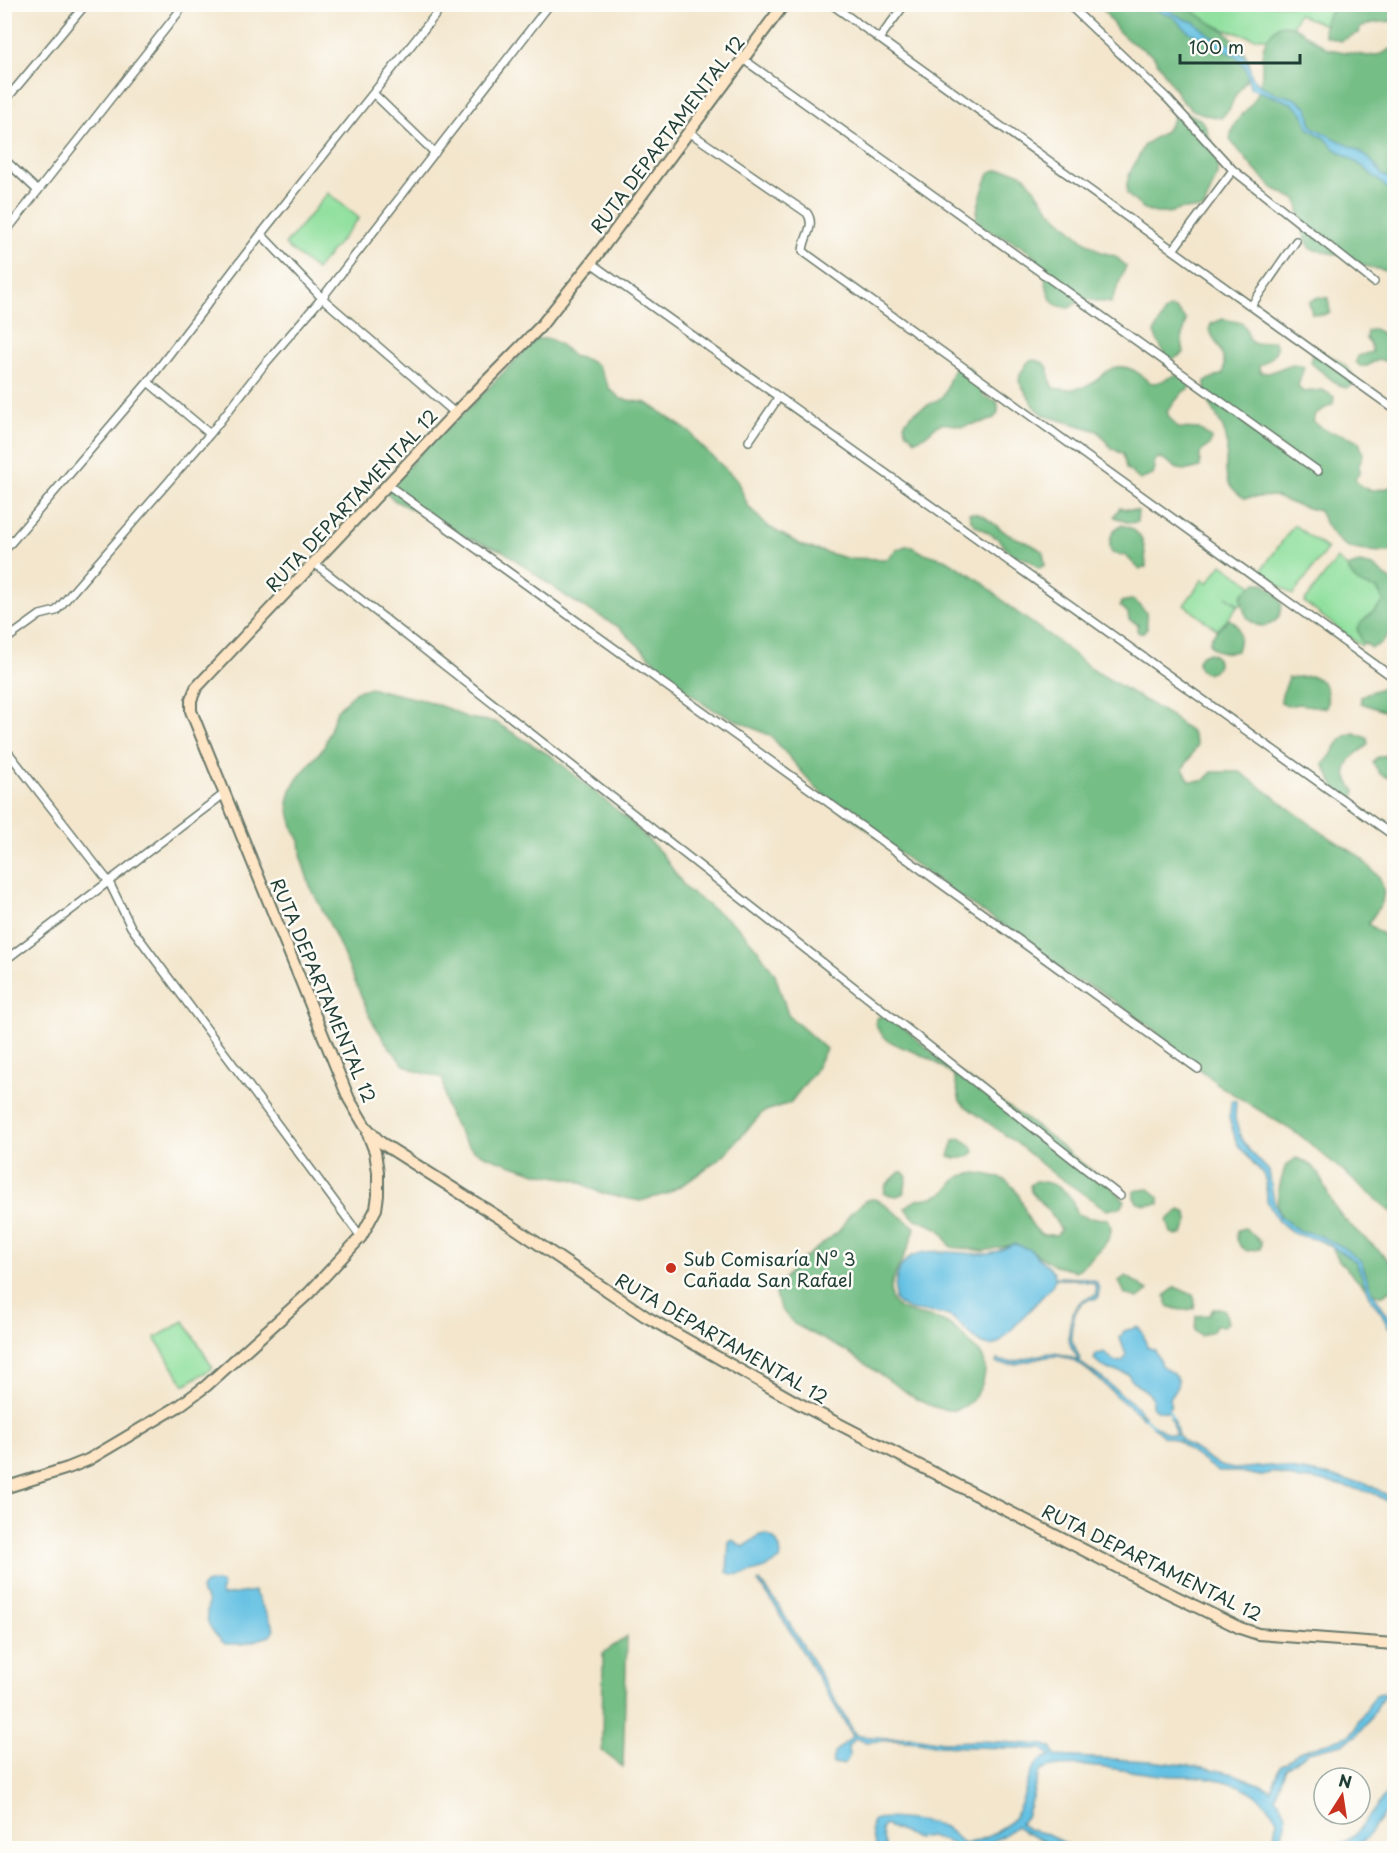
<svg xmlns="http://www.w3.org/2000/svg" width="1399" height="1853" font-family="'Playpen Sans',sans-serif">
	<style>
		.green { fill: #91e09f; stroke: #588e6a; stroke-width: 1.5 }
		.forest { fill: #74be86; stroke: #4a7e5d; stroke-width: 1.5 }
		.water { fill: #65c1e3; stroke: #427f8c; stroke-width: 1.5 }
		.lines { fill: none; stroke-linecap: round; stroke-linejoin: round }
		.stream { stroke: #65c1e3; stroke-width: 2 }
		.street-casing { stroke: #69786a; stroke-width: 10 }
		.secondary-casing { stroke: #69786a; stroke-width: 14 }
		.street { stroke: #fff; stroke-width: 7 }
		.secondary { stroke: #fde5c5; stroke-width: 10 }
		.poi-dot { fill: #c8321e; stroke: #fdfcf7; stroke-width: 2 }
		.labels { text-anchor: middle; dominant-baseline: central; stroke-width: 5; stroke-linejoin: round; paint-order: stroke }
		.street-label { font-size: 18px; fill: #1f3d34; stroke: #fdfcf7 }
		.poi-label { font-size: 18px; fill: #1f3d34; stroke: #fdfcf7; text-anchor: start }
	</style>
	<rect width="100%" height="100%" fill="#fdfcf7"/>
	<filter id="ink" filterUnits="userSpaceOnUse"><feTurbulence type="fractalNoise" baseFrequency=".0167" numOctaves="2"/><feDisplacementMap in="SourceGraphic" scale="12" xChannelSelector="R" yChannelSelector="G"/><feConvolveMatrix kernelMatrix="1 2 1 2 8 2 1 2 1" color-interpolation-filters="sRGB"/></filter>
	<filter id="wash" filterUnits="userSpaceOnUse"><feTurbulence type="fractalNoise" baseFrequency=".008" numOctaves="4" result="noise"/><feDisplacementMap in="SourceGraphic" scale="24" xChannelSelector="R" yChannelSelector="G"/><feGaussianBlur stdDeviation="1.35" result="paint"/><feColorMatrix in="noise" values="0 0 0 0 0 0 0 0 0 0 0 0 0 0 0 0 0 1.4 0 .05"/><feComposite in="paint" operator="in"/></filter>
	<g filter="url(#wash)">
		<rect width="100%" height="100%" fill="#f3e6cd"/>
		<path class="green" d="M1188,5H1394V19L1332,28L1298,14L1287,38H1255L1229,31L1199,19Z
			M328,193L359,218L316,270L285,245Z
			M1294,525L1327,549L1293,595L1260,572Z
			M1337,559L1394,603L1361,646L1304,602Z
			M1222,564L1253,586L1240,605L1226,596L1238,605L1219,631L1184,605L1203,579L1208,583Z
			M184,1321L213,1368L184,1385L155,1338Z"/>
		<path class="forest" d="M1340,4L1394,5V21C1382,22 1372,21 1360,28L1359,33L1340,41L1325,36C1322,21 1327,13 1340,4Z
			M1100,5H1186L1203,18L1225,31L1243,50L1249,62L1250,75L1235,96L1230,108L1221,118L1206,115L1193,110L1182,101L1153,55L1129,41L1118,31Z
			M1279,25L1293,26L1328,49L1368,56L1382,54L1394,47V273L1361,265L1350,257L1311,249C1301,235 1301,217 1297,200L1274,189L1255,170L1230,140C1233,117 1246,115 1256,97C1271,70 1249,51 1279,25Z
			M1175,113H1188L1200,119L1205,125L1218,163L1217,175L1204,208C1197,211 1192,208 1185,209C1178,209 1172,213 1165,213C1148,215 1138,205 1127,194C1124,175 1138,162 1144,145C1160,133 1169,134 1175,113Z
			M996,170H1011L1024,175L1051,211L1083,240L1101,252L1115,256L1126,266L1111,303L1083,299L1069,308C1064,307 1058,306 1055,304C1044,295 1048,270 1035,257C1029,251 1020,245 1012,241C1002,236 982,231 977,220C974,214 986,179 990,172Z
			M1318,297L1328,298L1330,312L1323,315L1312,314L1309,302Z
			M1170,308L1176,309L1186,320L1182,340L1184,353L1173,359L1166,358L1154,333L1165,312Z
			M1223,319L1242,323L1246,328L1250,341L1255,344L1274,341L1277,347C1275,357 1268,360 1259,366L1260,372C1277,377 1289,357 1304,367L1298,386L1303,392L1323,390L1334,397L1333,404L1315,414L1313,421C1330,438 1341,429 1359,442L1363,454L1359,465L1360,472L1355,479C1364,495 1380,490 1394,486V552C1351,551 1339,552 1319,511L1293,504L1274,496L1244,498C1238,494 1231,488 1228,481C1223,468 1228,456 1227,443C1225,420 1203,405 1205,381L1223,374C1228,358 1217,344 1209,330L1211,324Z
			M1374,329L1386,335L1388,341L1384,346L1387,352L1394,354V364L1378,359L1367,366H1360L1356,362L1358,356L1372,352L1371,345L1366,339L1367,331Z
			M536,339H550L562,346L572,356L585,359L597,365L610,389L621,399L647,403L691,433L699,444L737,480L748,506L767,526L803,546L846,558L887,559L896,550L908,545L921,552L947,560L981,581L1011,608L1057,641L1090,668L1171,716L1192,733L1197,746L1183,769L1190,781H1203L1212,772H1240L1324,834L1359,856L1379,877L1384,890L1382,903L1368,924L1394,942V1214L1301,1136L1220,1086L1148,1025L1097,989L1073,979L1009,929L952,892L836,806L816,788L771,736L708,707L676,682L619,627L570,599L503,551L466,537L395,501L386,492L429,443L460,417Z
			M1312,351C1330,353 1350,365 1357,383L1346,388L1340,386L1312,364L1311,361Z
			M1033,360C1056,363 1045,375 1053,388C1066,391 1084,389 1094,382C1102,377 1106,369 1117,367C1138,365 1145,384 1154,383C1170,381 1177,366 1192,382L1190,388L1184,391L1167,411L1169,417L1178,428L1199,429L1211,438L1210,444L1200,453V467C1169,476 1177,461 1158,458L1154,462L1155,469L1153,475L1140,480L1126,468L1123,454L1111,448L1098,431L1046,416L1036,409L1019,381L1020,375L1027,363Z
			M956,365L969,367L984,397L997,401C1005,426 975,421 962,427C929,416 939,433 915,440L906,431L904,424C913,408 930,407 943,396C946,393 950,373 956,365Z
			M1120,508L1138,511L1137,522L1129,523L1115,517L1114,516Z
			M969,513C987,512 995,528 1010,535C1024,542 1029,541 1043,552L1045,565L1039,568L1029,560L1010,553L997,538L975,525L971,520Z
			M1122,525C1145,531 1145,547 1146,567L1139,569L1126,556L1112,553C1107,543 1111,529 1122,525Z
			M1359,563L1373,566L1394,583C1395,609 1399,637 1372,648L1361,641L1357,628C1365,616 1376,612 1384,601L1377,589C1361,586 1353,582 1347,567Z
			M1256,583H1264C1268,587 1275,592 1278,596C1295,622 1246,647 1241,597L1245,591Z
			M1131,600H1134L1146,612L1147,628L1142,633H1139L1137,630L1138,624L1129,620L1128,613L1120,606L1121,602Z
			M1228,619C1242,623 1241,639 1237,651C1230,653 1223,654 1216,650C1199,641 1223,627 1228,619Z
			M1198 663a10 10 0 1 1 20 0a10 10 0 1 1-20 0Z
			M1310,676C1326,679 1330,693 1326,708L1299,704L1287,706L1281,703C1280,693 1287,688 1288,678Z
			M1392,685L1394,686V712H1386L1361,703V697L1367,693Z
			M370,688L427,701L454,711L466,718L495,722L553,757L631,822L662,854L687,890L738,927L759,951L775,974L788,1015L826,1049L814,1072L790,1103L763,1112L724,1155L690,1180L666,1194L640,1201L600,1193L576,1180L536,1173L486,1156L472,1149L463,1139L450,1117L446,1105L443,1078L416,1071L404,1065L387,1044L372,1021L334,933L310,886L302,861L300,841L294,830L290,816L288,803L291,790L298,778L324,747L337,710L356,691Z
			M1354,733L1367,738L1368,744C1364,749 1361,750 1357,753C1342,765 1344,778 1355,791L1354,798C1334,799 1332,777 1323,764C1338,753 1332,739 1354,733Z
			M1390,754L1394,755V780L1380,774L1373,763L1376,758Z
			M885,1016L897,1022L935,1055L1052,1138C1075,1161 1104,1176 1125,1201L1121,1207L1107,1210L1050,1171L1019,1145L965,1106L960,1101L954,1076C944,1067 930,1058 917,1053C900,1046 883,1043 875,1023L878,1017Z
			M960,1138L972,1146L974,1152C966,1159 959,1160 949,1156L954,1140Z
			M1296,1158C1323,1166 1321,1186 1335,1207C1349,1229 1374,1243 1391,1263L1394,1274L1393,1289L1381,1296L1368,1290L1358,1281L1339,1260L1332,1247L1293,1227L1282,1219L1277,1205L1278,1192L1285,1167Z
			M900,1172H903L907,1177L904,1193L897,1196L884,1194L886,1185Z
			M977,1173C987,1175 1001,1176 1009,1183C1026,1197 1023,1224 1043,1235H1056L1061,1230L1050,1212L1031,1192L1030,1185L1036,1181C1049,1182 1064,1186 1072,1200C1074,1204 1074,1209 1077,1214L1089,1218L1108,1219C1120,1238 1093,1255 1081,1268L1075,1271L1055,1266L1032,1251L1011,1245L984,1251L951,1247L940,1229L914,1218L905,1208C920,1194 928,1201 941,1194C959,1184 947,1176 977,1173Z
			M1149,1189L1159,1197V1204L1146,1205L1138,1203L1134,1198V1191Z
			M872,1199L878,1200L915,1227C911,1249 896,1266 891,1287C884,1317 931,1313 947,1323C959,1330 970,1344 981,1354C993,1373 976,1407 954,1410C941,1411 928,1405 918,1400L846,1351L794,1324L780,1308L776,1295V1288L799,1262L839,1231L850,1214L865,1201Z
			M1180,1210L1187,1213L1188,1221L1183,1234L1177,1235L1171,1233L1167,1220Z
			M1245,1228L1261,1242L1260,1249L1247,1251C1238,1245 1235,1240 1238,1230Z
			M1126,1276L1148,1290L1138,1298L1125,1294L1119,1281Z
			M1175,1287L1193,1295L1195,1301L1194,1308C1185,1312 1177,1310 1168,1306L1165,1296Z
			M1219,1308L1225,1310L1228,1323L1222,1327L1216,1325L1213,1331L1200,1336L1195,1331L1196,1316L1209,1315L1213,1309Z
			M627,1637L623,1767L602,1751L603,1653Z"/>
		<path class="water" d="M1151,5H1159L1184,19L1194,22L1211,36L1230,44L1245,56L1250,66L1251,75L1260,85L1274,93L1294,98L1308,107L1312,126C1336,142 1367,147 1382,175C1395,181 1395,178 1394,194L1362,166L1334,148L1326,139L1308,128L1303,113L1291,103L1250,88L1246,69L1236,56L1189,32L1172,16L1162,13Z
			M1232,1100L1236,1101L1235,1119L1241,1138L1249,1150L1269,1171L1274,1201L1280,1216L1298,1230L1319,1235L1341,1246L1361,1261L1372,1291L1394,1325V1332L1388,1327L1381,1312L1372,1301L1356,1262L1325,1242L1295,1234L1278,1221L1267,1201L1266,1182L1263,1174L1237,1144L1229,1118Z
			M1014,1244L1029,1249L1054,1272L1055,1277L1082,1278L1096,1281L1099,1289L1098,1298C1093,1300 1089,1298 1085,1301C1073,1307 1068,1334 1074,1346C1077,1353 1080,1355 1081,1363L1103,1379L1136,1406L1145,1417L1143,1418C1137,1412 1129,1407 1122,1401C1107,1387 1076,1354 1054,1356C1034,1357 1016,1369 996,1363L997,1360C1027,1369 1042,1340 1078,1361C1077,1353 1072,1351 1070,1344C1067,1331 1071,1307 1083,1300C1087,1297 1092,1297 1096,1295V1289L1094,1283L1073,1279H1055L1052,1286L1000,1342C982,1356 965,1326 951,1317C931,1307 913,1319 895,1300C892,1232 946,1256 988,1254C998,1253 1005,1247 1014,1244Z
			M1138,1327L1143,1333L1147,1347L1155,1350L1161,1365L1173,1374L1178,1380L1177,1386L1169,1398L1171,1404L1168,1411C1161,1412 1156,1411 1152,1406V1397C1143,1385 1135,1389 1128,1374C1111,1368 1111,1375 1094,1359L1096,1355L1104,1352L1115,1362L1123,1361L1126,1355L1120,1338L1124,1331Z
			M1170,1417L1174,1419L1178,1435L1185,1443L1220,1466L1234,1469L1271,1466L1331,1476L1347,1481L1366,1483L1394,1499V1505L1373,1493L1313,1479L1300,1480L1272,1472L1260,1476L1240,1472H1218L1187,1449L1179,1441L1163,1436L1152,1426L1154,1425L1167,1433L1176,1435Z
			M764,1534C776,1536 783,1549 780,1560C770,1567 737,1580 727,1572L729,1541L732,1540L744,1547L758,1536Z
			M760,1581L775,1600L812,1660L855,1734L859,1736L888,1738L913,1737L943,1742L981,1741L1045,1745L1052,1748L1055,1756L1149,1761L1203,1767L1234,1774L1269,1788L1271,1790L1281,1765L1286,1763L1299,1752L1348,1736L1356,1728L1358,1721L1376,1695L1394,1689V1693L1383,1697L1368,1722L1356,1736L1342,1744L1309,1752L1286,1768L1275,1797C1279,1802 1285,1808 1286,1815C1288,1829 1274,1835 1289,1848H1276C1275,1843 1274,1836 1275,1830C1275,1827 1277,1824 1277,1821C1276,1813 1263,1801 1257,1796C1246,1787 1229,1782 1215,1779C1196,1775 1178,1777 1160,1775C1136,1773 1056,1756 1039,1773L1026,1817L1020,1823C1028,1832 1037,1831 1047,1834C1056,1837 1065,1844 1074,1848H1061L1026,1833L1016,1826L1003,1836L980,1847L947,1848L956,1845L930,1836L916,1838L884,1825L881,1830L886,1848H876C875,1841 868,1829 873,1821C877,1814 933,1822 942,1826C950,1830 957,1838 964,1844C983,1840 1005,1831 1016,1814C1026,1799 1026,1774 1039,1761C1042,1758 1047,1757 1051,1756L1042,1749L939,1746L919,1742L894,1740L866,1742L856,1739L848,1746C849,1754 851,1758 844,1764H833C829,1753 845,1744 853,1736L772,1601L758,1582Z
			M214,1582L221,1583L223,1586L220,1592L222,1596L254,1591L274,1628L270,1636L243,1644H225C217,1637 207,1627 207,1616C207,1606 211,1601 202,1594L201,1589L205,1584Z
			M1394,1784V1795L1388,1812L1384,1814L1365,1840L1352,1848H1334L1354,1836Z"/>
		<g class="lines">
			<path class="stream" d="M1168,1408L1173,1419
				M1144,1417L1155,1427"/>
		</g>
	</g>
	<g filter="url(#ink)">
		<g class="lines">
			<g class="street-casing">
				<path id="street" d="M831,4L1394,409
					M1068,4L1168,99L1233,170L1374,282
					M879,39L905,4
					M743,59L1318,471
					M374,94L435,153
					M4,102L86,4
					M689,132L807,213C816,226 804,236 803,251L808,255L1394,678
					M4,159L38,191
					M4,234L185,4
					M261,234L322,298L455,413
					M1173,250L1233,170
					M591,263L1394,836
					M1251,306L1296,241
					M148,382L210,434
					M749,441L779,397
					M388,485L1198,1069
					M4,551L148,382L261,234L444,4
					M314,563L1120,1196
					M4,641L40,615L56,611L210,434L264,365L322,298L550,4
					M4,747L109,882L131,927L361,1237
					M4,961L224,794"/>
			</g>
			<g class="secondary-casing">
				<path id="secondary" d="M784,4L591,263L540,327L455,413L196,688L191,700V711L349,1099L365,1126L380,1142L506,1222L645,1316L796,1402L1144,1581L1240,1628L1258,1634L1394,1644
					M4,1488L68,1468L88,1460L179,1406L206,1386L309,1293L361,1237L376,1209L378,1195V1172L375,1152L368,1134"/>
			</g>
			<use href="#street" class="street"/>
			<use href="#secondary" class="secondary"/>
		</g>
	</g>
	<circle class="poi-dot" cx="671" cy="1268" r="6"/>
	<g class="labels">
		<g class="street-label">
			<text transform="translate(667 134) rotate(-53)">RUTA DEPARTAMENTAL 12</text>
			<text transform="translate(351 500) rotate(-47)">RUTA DEPARTAMENTAL 12</text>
			<text transform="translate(324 990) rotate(67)">RUTA DEPARTAMENTAL 12</text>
			<text transform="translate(722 1338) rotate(30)">RUTA DEPARTAMENTAL 12</text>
			<text transform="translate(1152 1562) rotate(26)">RUTA DEPARTAMENTAL 12</text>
		</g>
		<g class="poi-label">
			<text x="683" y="1258">Sub Comisaría Nº 3<tspan x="683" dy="21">Cañada San Rafael</tspan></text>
		</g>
	</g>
	<rect width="1399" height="1853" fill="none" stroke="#fdfcf7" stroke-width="24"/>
	<g transform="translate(1342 1796) rotate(12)"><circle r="28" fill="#fdfcf7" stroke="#a4b0a9" stroke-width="1.5"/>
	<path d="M0-4.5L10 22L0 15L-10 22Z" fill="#c8321e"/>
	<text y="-9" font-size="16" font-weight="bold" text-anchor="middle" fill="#1f3d34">N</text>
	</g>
	<path d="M1180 54v9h120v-9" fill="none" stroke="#1f3d34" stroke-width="3"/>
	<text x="1189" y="54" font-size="18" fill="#1f3d34" stroke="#fdfcf7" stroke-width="4.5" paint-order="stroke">100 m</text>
</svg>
